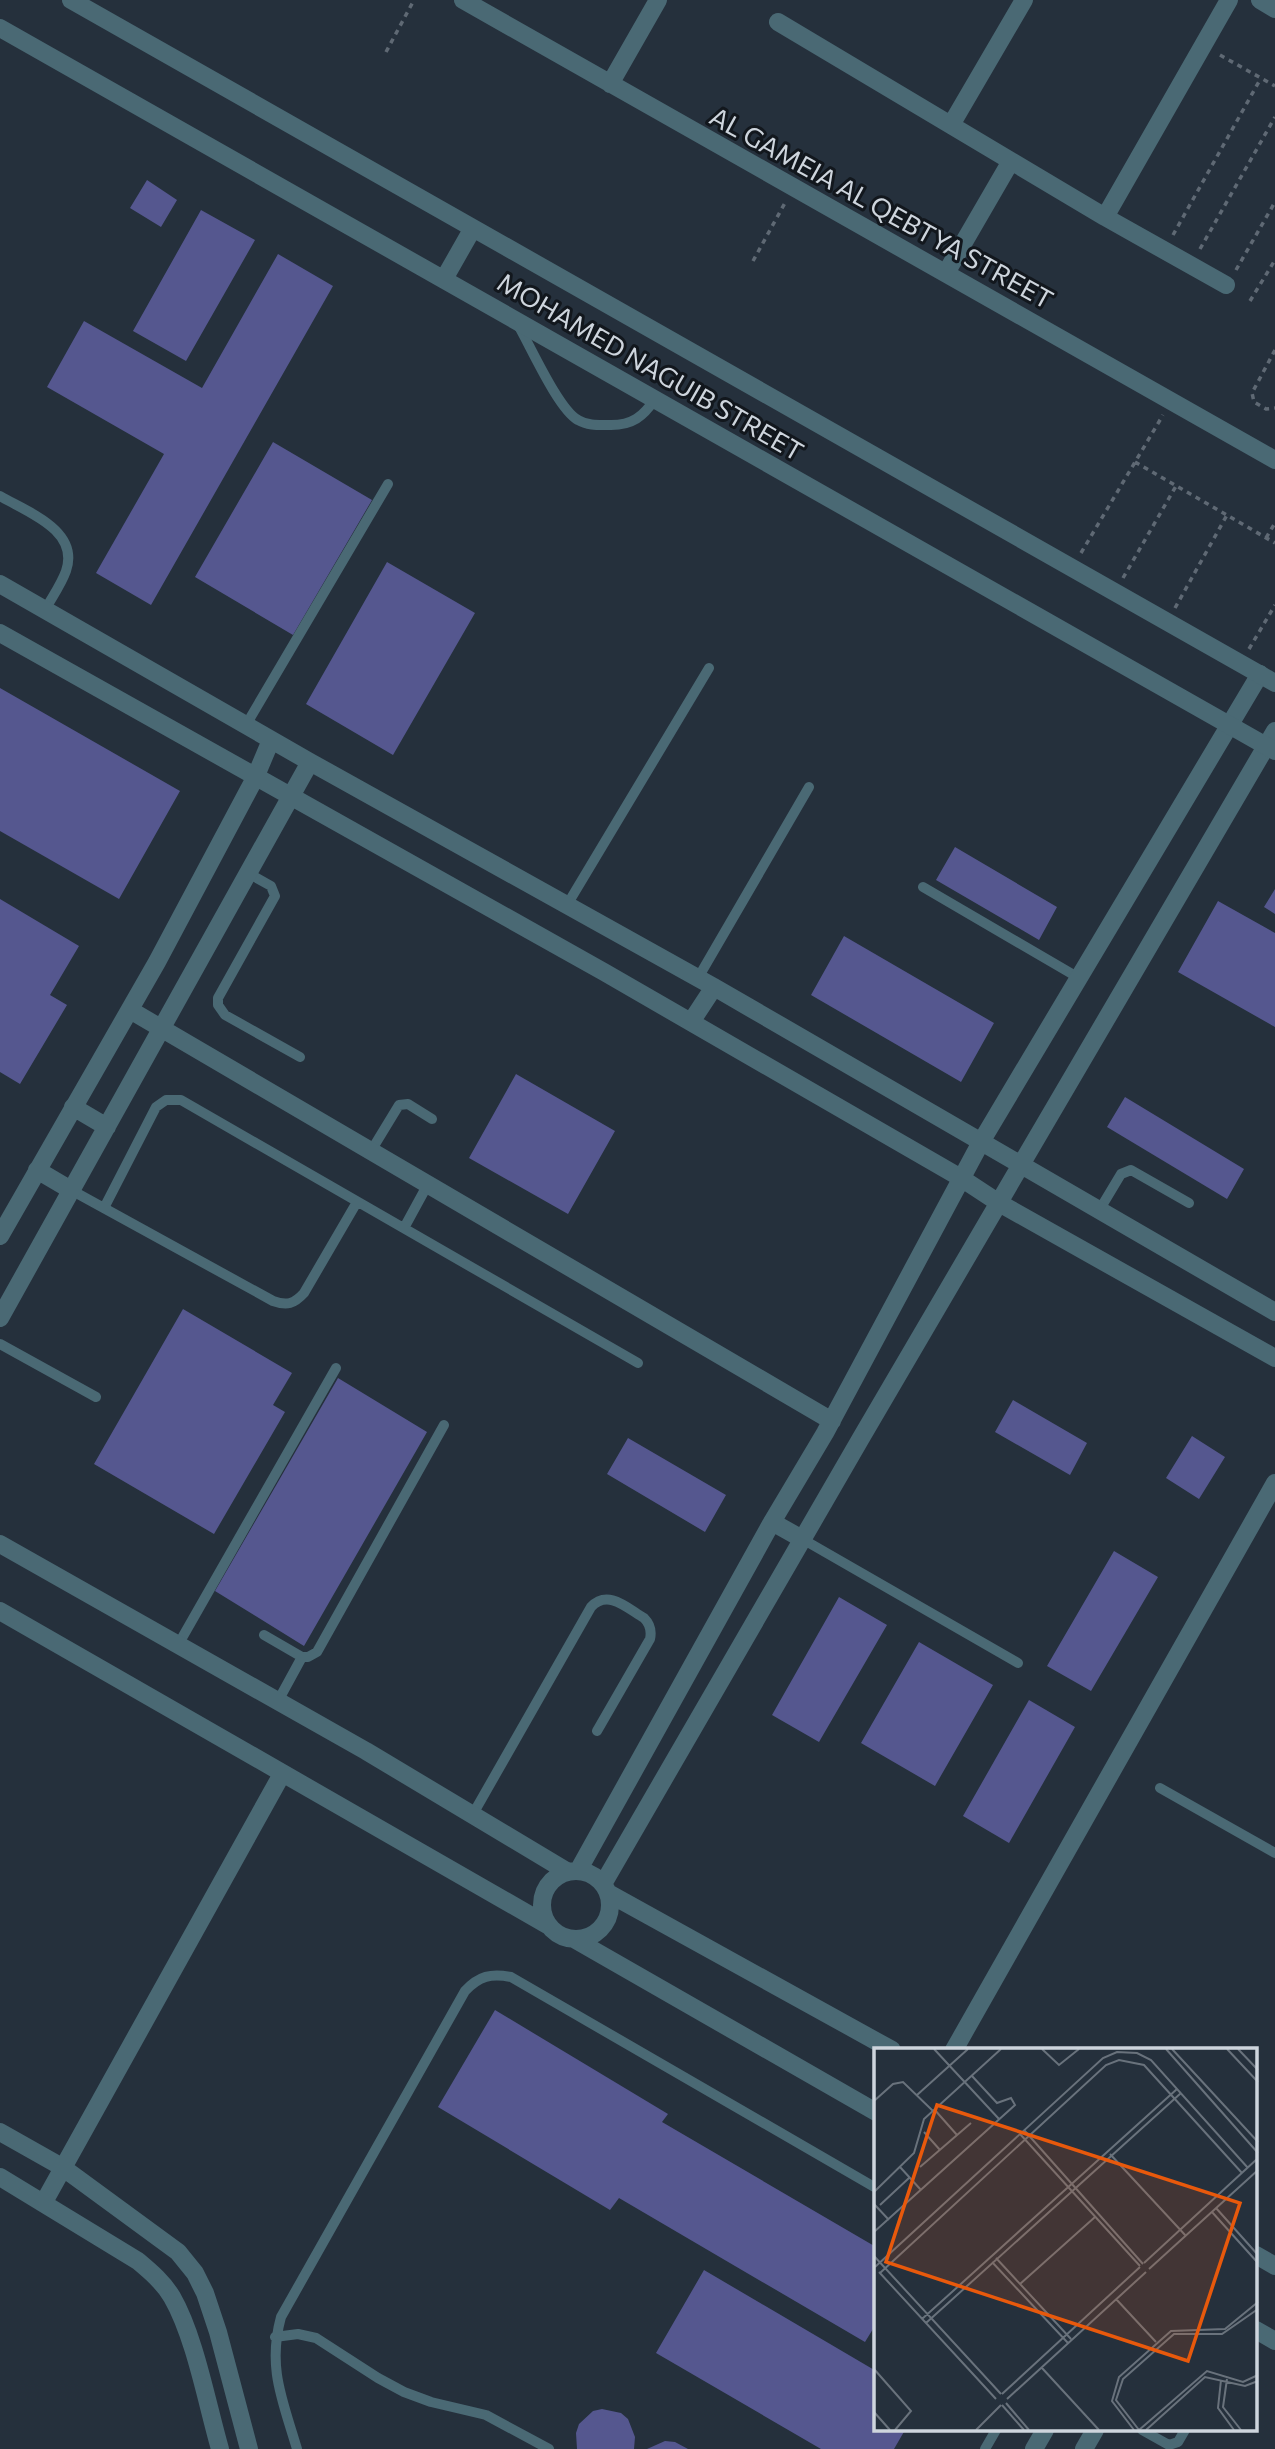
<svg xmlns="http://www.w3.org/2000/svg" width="1275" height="2449" font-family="Commissioner,sans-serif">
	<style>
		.building { fill: #55578f }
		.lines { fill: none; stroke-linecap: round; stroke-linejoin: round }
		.path { stroke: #5f6974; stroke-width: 3.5; stroke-dasharray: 5 5; stroke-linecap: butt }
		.service { stroke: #4a6974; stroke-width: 10 }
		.minor { stroke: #4a6974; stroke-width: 18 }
		.tertiary { stroke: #4a6974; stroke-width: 18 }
		.labels { text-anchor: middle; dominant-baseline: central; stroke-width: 6; stroke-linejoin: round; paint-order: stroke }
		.street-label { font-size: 26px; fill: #ced5dd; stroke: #12171d }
		.inset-road { fill: none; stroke: #69727c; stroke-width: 2 }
		.view { fill: #e8590c; fill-opacity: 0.15; stroke: #e8590c; stroke-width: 3.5 }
		.inset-edge { fill: none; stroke: #ced5dd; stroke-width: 3.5 }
	</style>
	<rect width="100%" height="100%" fill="#25303c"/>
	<path class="building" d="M147,180L177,200L161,227L130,208Z
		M201,210L255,240L186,361L133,331Z
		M278,254L333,286L151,605L96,573L164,454L47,387L84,321L202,388Z
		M273,442L372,500L293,635L195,577Z
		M387,562L475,613L393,755L306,704Z
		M0,688L180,791L119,899L0,831Z
		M955,847L1057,907L1039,940L936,880Z
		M1275,889V914L1264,907Z
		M0,899L79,946L50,995L67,1005L20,1084L0,1072Z
		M1218,901L1275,933V1027L1178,972Z
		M844,936L994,1023L961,1082L811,995Z
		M516,1074L615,1131L568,1214L469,1158Z
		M1125,1097L1244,1169L1227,1199L1107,1127Z
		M183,1309L292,1373L273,1405L285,1412L214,1534L94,1464Z
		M338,1378L427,1432L304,1646L215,1591Z
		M1013,1400L1087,1443L1070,1475L995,1432Z
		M1192,1436L1225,1457L1199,1499L1166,1478Z
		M628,1438L726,1495L705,1532L607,1474Z
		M1114,1551L1158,1577L1091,1691L1047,1666Z
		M839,1597L887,1625L819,1742L772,1715Z
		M919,1642L993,1685L935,1786L861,1743Z
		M1029,1700L1075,1727L1009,1843L963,1816Z
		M495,2010L668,2114L662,2122L876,2247V2324L865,2342L619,2198L610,2210L438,2107Z
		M704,2270L876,2371V2430H905L894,2449H821L656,2353Z
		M602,2409L621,2413L628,2419L635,2437L634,2449H577L576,2433L579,2424L593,2411Z
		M665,2441L675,2442L688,2449H647Z"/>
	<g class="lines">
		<path class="path" d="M386,52L414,0
			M1220,55L1275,86
			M1173,235L1261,78
			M1200,249L1275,117
			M753,261L786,201
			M1236,270L1275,202
			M1250,301L1275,260
			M1275,350L1252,393L1254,402L1266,409L1275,408
			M1135,462L1275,543
			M1266,538L1275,523
			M1081,553L1163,415
			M1123,578L1176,486
			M1175,608L1227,515
			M1249,649L1275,605"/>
		<path class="service" d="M517,323C530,345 558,409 578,420C588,426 599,425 611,425C632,425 643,417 655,399
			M0,496C27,512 80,530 66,571C61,585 52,597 45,610
			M246,725L388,484
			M248,873L271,886L275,896L218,998V1005L225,1015L300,1057
			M923,887L1079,978
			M567,905L709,668
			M698,978L809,787
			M371,1151L399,1105L408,1104L432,1119
			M71,1190L273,1301C287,1306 294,1304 304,1293L357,1202
			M104,1208L156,1107L166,1100H181L638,1363
			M1100,1209L1121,1174L1131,1170L1189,1203
			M404,1228L428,1184
			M0,1344L96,1397
			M804,1540L1018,1663
			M264,1635L302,1657H308L317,1652L444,1425
			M178,1645L336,1368
			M278,1701L302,1657
			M1160,1788L1275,1853
			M473,1814L591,1607C608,1589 627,1608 644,1618C650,1624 652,1630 650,1639L597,1731
			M275,2337L298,2334L316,2338L378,2378L404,2392L431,2402L486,2415L549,2449
			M1142,2430L1169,2445L1178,2442L1185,2430
			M297,2449C283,2401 267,2368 281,2317L465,1991C479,1976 491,1973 511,1977L876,2188
			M985,2449L996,2430"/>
		<path class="minor" d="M463,0L1275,460
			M1260,0L1275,9
			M778,22L1105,217L1226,285
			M610,84L658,0
			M951,125L1024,0
			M1105,217L1229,0
			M946,273L1011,161
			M0,584L310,762L714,987L1275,1312
			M0,633L604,972L961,1178L999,1203L1275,1358
			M130,1010L832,1421
			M691,1022L714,987
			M73,1107L107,1127
			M37,1170L71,1190
			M0,1236L157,962L255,778L271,740
			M0,1318L310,762
			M772,1522L804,1540
			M0,1544L366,1751L568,1872
			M0,1611L549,1926
			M578,1871L772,1522L825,1433L981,1142L1260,674
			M542 1905a34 34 0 1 1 68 0a34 34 0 1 1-68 0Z
			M603,1884L861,1438L1275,731
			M608,1893L892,2050
			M574,1939L876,2112
			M954,2050L1275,1483
			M0,2132L62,2167L178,2252L195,2273L205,2293L218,2332L249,2449
			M0,2177L138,2261C151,2272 163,2282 172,2297C195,2337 207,2404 220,2449
			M44,2202L282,1774
			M1256,2255L1275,2266
			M1256,2330L1275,2341
			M1034,2449L1045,2430
			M1084,2449L1095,2430"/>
		<path class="tertiary" d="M71,0L1275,683
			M0,28L1275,751
			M444,279L473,228"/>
	</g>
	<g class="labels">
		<g class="street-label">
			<text transform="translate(882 207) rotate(29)">AL GAMEIA AL QEBTYA STREET</text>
			<text transform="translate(651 366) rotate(30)">MOHAMED NAGUIB STREET</text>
		</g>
	</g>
	<g transform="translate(874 2048)">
		<rect width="383" height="383" fill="#25303c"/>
		<path class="inset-road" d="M60,1L125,71M168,1L185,17L205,1M292,1L384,105M298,1L384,94M353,1L384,34M364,1L384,22M43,47L94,1M0,53L19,36L29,34L59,63M60,61L83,87M150,82L269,216M50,84L66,102M146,86L266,218M236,106L312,188M26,119L47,142M46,119L97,75M0,144L40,105L50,71L127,1M0,156L15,172M6,157L35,130M342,160L384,207M338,164L384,215M0,184L141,57L137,50L123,55L98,28M0,208L127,346M122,210L197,291M118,214L194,295M270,215L383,111M1,219L229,10L243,4L263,5L277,12L374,120M275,221L384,122M5,224L122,351M6,225L232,17L245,12L270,17L368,125M146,236L221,169M242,251L282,294M48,271L303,41M52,275L307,45M168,320L225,382M0,321L37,363L21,382M353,331L349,359L367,382M347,332L344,360L360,382M128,346L266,219M133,351L272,224M132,355L155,382M128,357L150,382M0,364L16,382M102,382L127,357M260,382L238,353L245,329L297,283L351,281L384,254M265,382L242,352L249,331L300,286H348L384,261M265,382L333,323L369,334L384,327M272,382L331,329L371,338L384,333"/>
		<path class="view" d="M63,57L366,155L314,313L12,214Z"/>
		<rect width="383" height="383" class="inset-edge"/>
	</g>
</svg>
